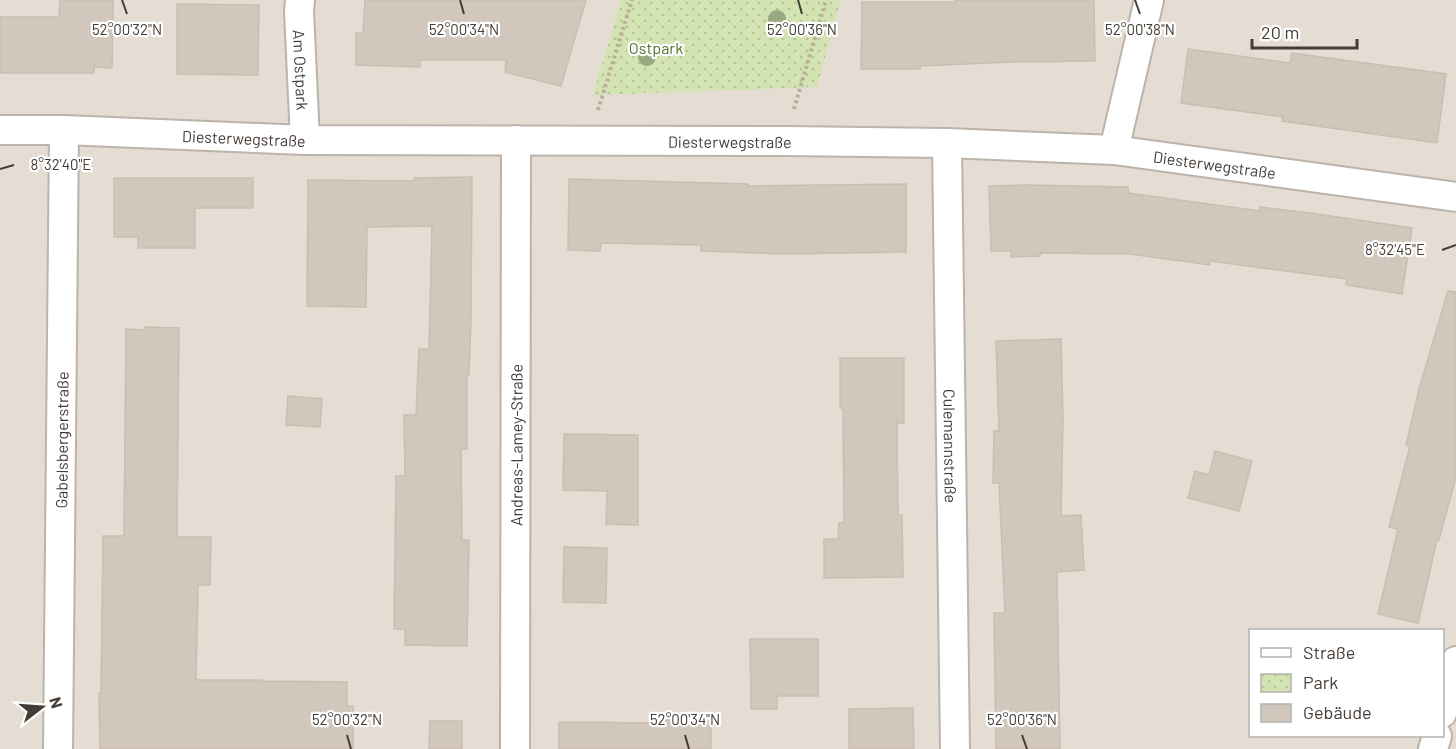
<svg xmlns="http://www.w3.org/2000/svg" width="1456" height="749" font-family="Barlow,sans-serif">
	<style>
		.residential { fill: #e5ddd4; fill-rule: evenodd }
		.park { fill: url(#park-dots) }
		.building { fill: #d2c7bc; stroke: #ccbdb0; stroke-width: 1.5 }
		.lines { fill: none; stroke-linecap: round; stroke-linejoin: round }
		.street-casing { stroke: #bcb3a9; stroke-width: 32 }
		.path { stroke: #bdad9b; stroke-width: 4; stroke-dasharray: 3 3; stroke-linecap: butt }
		.street { stroke: #fff; stroke-width: 28 }
		.tree { fill: #98a880 }
		.ticks { fill: none; stroke: #443c36; stroke-width: 2 }
		.labels { text-anchor: middle; dominant-baseline: central; stroke-width: 4.5; stroke-linejoin: round; paint-order: stroke }
		.park-label { font-size: 16px; fill: #50712d; stroke: #fff }
		.street-label { font-size: 16px; fill: #443c36; stroke: #fff }
		.ticks-label { font-size: 15px; text-anchor: middle; fill: #443c36; stroke: #fff; stroke-width: 4.5; stroke-linejoin: round; paint-order: stroke }
	</style>
	<defs>
		<pattern id="park-dots" width="8" height="8" patternUnits="userSpaceOnUse" patternTransform="scale(1.5)"><rect width="8" height="8" fill="#d3e3b1"/><path d="M2 2h.1M6 6h.1" fill="none" stroke="#b6c499" stroke-width="1.8" stroke-linecap="round"/></pattern>
	</defs>
	<rect width="100%" height="100%" fill="#f1ece6"/>
	<path class="residential" d="M0,0H1456V749H0ZM1250,630H1442V736H1250Z"/>
	<path class="park" d="M621,0H841L817,87L593,95Z"/>
	<path class="building" d="M60,0H113L112,68L94,67V73H0V17H59Z
		M365,0H586L561,86L505,72L506,60H420V67L356,65V33H363Z
		M955,0H1094L1095,61L1013,62L920,66V69H861L862,2H956Z
		M177,4L259,5L258,75L177,74Z
		M1188,49L1290,63L1292,53L1446,74L1437,143L1282,121L1283,117L1181,103Z
		M472,177L471,319L469,375H467V449H461L462,540H469L467,646L405,645V629H394L396,476H405L404,415H416L419,349H429L432,226L367,227L366,307L307,306L308,180L414,181V178Z
		M114,178H253V208H195V248H138V237H114Z
		M569,179L748,184V186L906,184V252L785,254L701,251V245L601,243L600,251L568,250Z
		M1026,185L1128,187V193L1260,211V207L1310,213L1412,228L1402,294L1346,285L1347,279L1210,261V265L1130,254L1040,253V256L1011,257V251H991L989,186Z
		M1448,291L1456,292V477L1439,540H1437L1418,623L1378,614L1398,529L1389,527L1410,446L1406,445L1419,389Z
		M145,327L179,328L177,537H211L210,585H198L196,680H262V681L347,682V706H353V749H100L99,693H101L103,536H124L126,329L145,330Z
		M1061,339L1063,418L1061,516L1081,515L1084,570L1057,572L1060,749H996L994,613H1005L999,483H993L994,431H999L996,341Z
		M840,358H904V423H897L898,515H902L903,577L824,578V539H838L839,523H844L843,408H840Z
		M288,396L322,399L320,427L286,425Z
		M564,434L638,435V525L606,524L607,491L563,490Z
		M1215,451L1252,461L1239,511L1188,498L1195,471L1209,475Z
		M564,547L607,548L606,603L563,602Z
		M750,639H818V696H777V709H751Z
		M913,708L914,749H849V709Z
		M657,720H711V749H559V722L657,723Z
		M430,721H462V749H429Z"/>
	<g class="lines">
		<g class="street-casing">
			<g id="street">
				<path id="s1" d="M300,0L299,12L305,140"/>
				<path id="s2" d="M0,130H64L305,140L785,141L947,143L1114,150L1456,197"/>
				<path id="s3" d="M947,143L955,749"/>
				<path d="M1114,150L1149,0"/>
				<path d="M1442,713L1456,661"/>
				<path id="s4" d="M58,749L64,130"/>
				<path id="s5" d="M515,749L516,140"/>
				<path d="M1433,749L1437,736"/>
			</g>
		</g>
		<path class="path" d="M794,109L826,0
			M598,110L632,0"/>
		<use href="#street" class="street"/>
	</g>
	<g class="tree">
		<circle cx="777" cy="19" r="9"/>
		<circle cx="647" cy="57" r="9"/>
	</g>
	<path class="ticks" d="M122,0L127,14M460,0L464,14M798,0L802,14M1135,0L1140,14M0,169L14,165M1442,250L1456,245M347,735L351,749M685,735L689,749M1022,735L1027,749"/>
	<g class="labels">
		<g class="park-label">
			<text x="656" y="47">Ostpark</text>
		</g>
		<g class="street-label">
			<text stroke="none"><textPath href="#s1" startOffset="70">Am Ostpark</textPath></text>
			<text stroke="none"><textPath href="#s2" startOffset="244">Diesterwegstraße</textPath></text>
			<text stroke="none"><textPath href="#s2" startOffset="730">Diesterwegstraße</textPath></text>
			<text stroke="none"><textPath href="#s2" startOffset="1216">Diesterwegstraße</textPath></text>
			<text stroke="none"><textPath href="#s4" startOffset="309">Gabelsbergerstraße</textPath></text>
			<text stroke="none"><textPath href="#s5" startOffset="304">Andreas-Lamey-Straße</textPath></text>
			<text stroke="none"><textPath href="#s3" startOffset="303">Culemannstraße</textPath></text>
		</g>
	</g>
	<g class="ticks-label">
		<text x="127" y="35">52°00'32"N</text>
		<text x="464" y="35">52°00'34"N</text>
		<text x="802" y="35">52°00'36"N</text>
		<text x="1140" y="35">52°00'38"N</text>
		<text x="61" y="170">8°32'40"E</text>
		<text x="1395" y="255">8°32'45"E</text>
		<text x="347" y="725">52°00'32"N</text>
		<text x="685" y="725">52°00'34"N</text>
		<text x="1022" y="725">52°00'36"N</text>
	</g>
	<rect x="1249" y="629" width="195" height="108" fill="#ffffff" stroke="#b4b1af" stroke-width="1.5"/>
	<rect x="1261" y="648" width="30" height="9" fill="#ffffff" stroke="#b4b1af" stroke-width="1.5"/>
	<text x="1303" y="659" font-size="18" fill="#443c36">Straße</text>
	<rect x="1261" y="674" width="30" height="18" fill="url(#park-dots)" stroke="#b4b1af" stroke-width="1.5"/>
	<text x="1303" y="689" font-size="18" fill="#443c36">Park</text>
	<rect x="1261" y="704" width="30" height="18" fill="#d2c7bc" stroke="#b4b1af" stroke-width="1.5"/>
	<text x="1303" y="719" font-size="18" fill="#443c36">Gebäude</text>
	<g transform="translate(42 707) rotate(73)" stroke="#ffffff" stroke-width="4.5" paint-order="stroke">
	<path d="M0-4.5L10 22L0 15L-10 22Z" fill="#443c36"/>
	<text y="-9" font-size="16" font-weight="bold" text-anchor="middle" fill="#443c36">N</text>
	</g>
	<path d="M1252 39v9h105v-9" fill="none" stroke="#443c36" stroke-width="3"/>
	<text x="1261" y="39" font-size="18" fill="#443c36" stroke="#ffffff" stroke-width="4.5" paint-order="stroke">20 m</text>
</svg>
